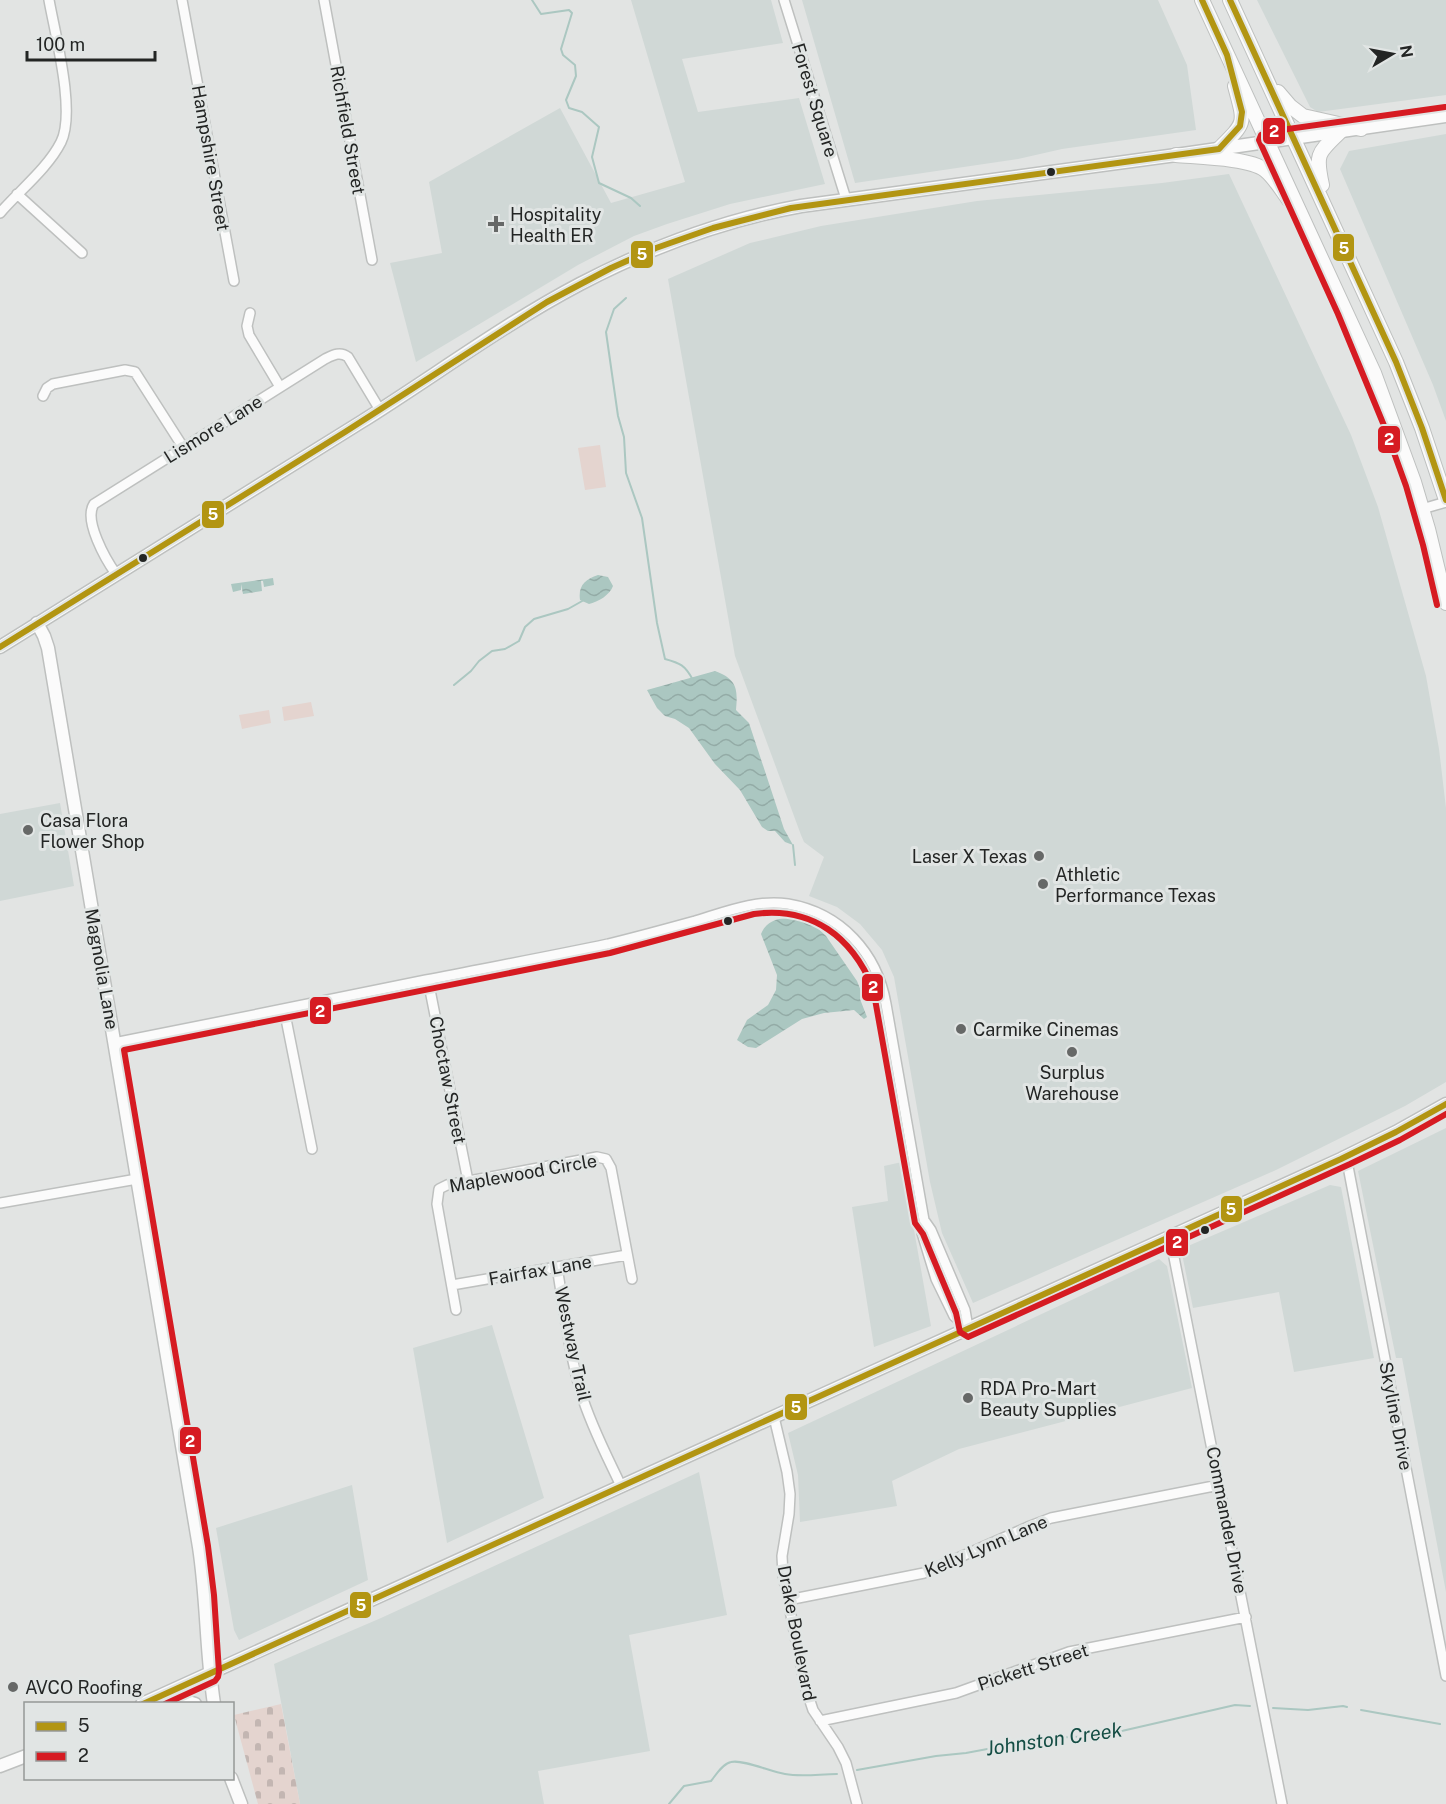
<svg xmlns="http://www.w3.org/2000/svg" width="1446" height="1804" font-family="'Public Sans',sans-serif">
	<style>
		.built { fill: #d0d8d6 }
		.cemetery { fill: url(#cemetery-stones) }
		.park { fill: #e4d4cf }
		.water { fill: url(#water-waves) }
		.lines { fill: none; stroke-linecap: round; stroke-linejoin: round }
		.stream { stroke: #abc7c1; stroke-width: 2 }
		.minor-casing { stroke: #bec0bf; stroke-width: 12 }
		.major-casing { stroke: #bec0bf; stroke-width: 15 }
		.highway-casing { stroke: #bec0bf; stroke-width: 16 }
		.minor { stroke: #fbfbfb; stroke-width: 9 }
		.major { stroke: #fbfbfb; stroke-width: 12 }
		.highway { stroke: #fbfbfb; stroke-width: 14 }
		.bus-1-casing { stroke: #e1e5e4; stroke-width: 10 }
		.bus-2-casing { stroke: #e1e5e4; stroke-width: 10 }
		.bus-1 { stroke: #b29512; stroke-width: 6 }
		.bus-2 { stroke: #d61b22; stroke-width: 6 }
		.bus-dot { fill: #232524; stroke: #e1e5e4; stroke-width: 2 }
		.poi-dot { fill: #666867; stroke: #e1e5e4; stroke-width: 2 }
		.labels { text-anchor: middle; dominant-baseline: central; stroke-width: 6; stroke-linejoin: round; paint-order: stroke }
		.street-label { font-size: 18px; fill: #232524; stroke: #e1e5e4 }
		.poi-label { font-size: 18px; fill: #232524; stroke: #e1e5e4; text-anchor: start }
		.water-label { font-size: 20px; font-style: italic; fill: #144d44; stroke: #e1e5e4 }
		.line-badge { stroke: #e1e5e4; stroke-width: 2 }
		.badge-label { font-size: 16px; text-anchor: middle; font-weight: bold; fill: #fff }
	</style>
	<defs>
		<pattern id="cemetery-stones" width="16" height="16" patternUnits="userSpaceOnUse" patternTransform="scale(1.5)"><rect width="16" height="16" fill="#e4d4cf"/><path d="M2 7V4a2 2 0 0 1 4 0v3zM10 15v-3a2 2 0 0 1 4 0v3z" fill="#c3b6b2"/></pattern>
		<pattern id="water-waves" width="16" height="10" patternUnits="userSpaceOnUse" patternTransform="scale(1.5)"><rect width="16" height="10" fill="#abc7c1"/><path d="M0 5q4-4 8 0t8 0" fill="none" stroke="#93aba6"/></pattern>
	</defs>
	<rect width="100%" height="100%" fill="#e2e4e3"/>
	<path class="built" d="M631,0H771L783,43L682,59L698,112L799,98L825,184L730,204L667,224L634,236L578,265L416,362L390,263L442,253L429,182L560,108L611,203L685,182Z
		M802,0H1158L1187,65L1196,130L1062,149L1018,159L855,183Z
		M1257,0H1446V95L1318,112L1310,107Z
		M1446,134V421L1433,385L1340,169L1349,151Z
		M1229,174L1351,435L1378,507L1426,676L1439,749L1446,808V1082L1405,1106L1276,1170L973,1303L942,1233L930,1182L894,977L882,950L860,924L837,907L809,896L824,857L804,842L801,835L735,656L668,279L750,243L821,226L977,201L1162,183Z
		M60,803L74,886L0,901V814Z
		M1446,1128V1592L1402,1358H1396L1358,1171Z
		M902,1162L931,1326L874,1347L852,1207L888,1201L884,1166Z
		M1330,1185L1341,1187L1374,1358L1294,1372L1279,1292L1193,1308L1181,1249Z
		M1159,1259L1167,1266L1192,1388L959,1449L892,1481L897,1506L800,1522L798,1475L788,1433Z
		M492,1325L544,1498L447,1543L413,1348Z
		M699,1472L727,1615L629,1635L650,1751L538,1771L544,1804H300L274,1664L381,1618Z
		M352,1485L368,1580L239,1640L234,1630L216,1528Z"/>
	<path class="cemetery" d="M281,1704L300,1804H258L234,1715Z"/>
	<path class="park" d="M600,445L606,487L585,490L578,448Z
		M311,702L314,716L284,721L282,707Z
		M269,710L271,723L242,729L239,715Z"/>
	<path class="water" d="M598,575L608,577L613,586C610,595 598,602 589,604L580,600C578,586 585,579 598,575Z
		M273,578L274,585L264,587L263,581H261L262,591L243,594L241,584V590L233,592L231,584Z
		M715,671C737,679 738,689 736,710L749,723L784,829L793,845L785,842L775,831H768L762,827L740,790L715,764L689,728L675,719L665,716L657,708L647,690Z
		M787,918L809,920L826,936L857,981L861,991L860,999L867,1017L864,1019L854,1010L824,1013L802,1019L756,1048L748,1047L737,1040L747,1020L768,1005L776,990L777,975L761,934C766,922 775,919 787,918Z"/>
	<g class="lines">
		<path class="stream" d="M532,0L541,14L569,10L572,13L561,49L563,55L575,65L576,76L566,100L569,108L582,112L599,127L592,157L599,183L631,198L640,206
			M626,298L614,309L606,332L618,416L624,437L626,473L642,518L657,623L665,659C680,663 685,665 693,680
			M454,685L471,671L479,661L492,651L505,649L519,641L525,627L534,619L568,609L584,600
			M793,845L795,865
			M1273,1708L1308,1710L1343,1706L1347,1707
			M1361,1710L1440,1724
			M857,1770L936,1756L966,1753L1046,1738L1100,1736L1235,1705L1250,1706
			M669,1804L684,1786L711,1781C716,1775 722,1764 731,1762C743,1759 771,1772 785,1774C802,1777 820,1774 837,1774"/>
		<g class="minor-casing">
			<path id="minor" d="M182,0L234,281
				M324,0L372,260
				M784,0L846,199
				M17,194L82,253
				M0,213C19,191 48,168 61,142C76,112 55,34 49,0
				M250,313L247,326L249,335L280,387
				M43,396L47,388L53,384L125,370L135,372L183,447
				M1422,509L1446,502
				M116,574C106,560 83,520 94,504L325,359C333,355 340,351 348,357L380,410
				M428,980L468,1181
				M284,1009L312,1149
				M114,1043C218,1022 322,1002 426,980C486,968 547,957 608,944C637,937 666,929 695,921C725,912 757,899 788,904C841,913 877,953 886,1004L924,1220L922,1233L936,1279L954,1316L968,1328
				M1346,1156L1446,1676
				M0,1203L137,1179
				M924,1220L931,1230L965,1310L968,1328
				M1170,1237L1282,1804
				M557,1267C564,1309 569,1352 581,1393C591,1426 607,1456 621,1486
				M452,1285L627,1255
				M456,1310L437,1204L439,1189L447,1185L597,1157L606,1159L611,1168L632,1279
				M774,1417L787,1472L790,1494L789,1514L782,1556L783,1575L805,1686L813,1710L838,1747L846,1763L857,1804
				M788,1600L924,1573L1030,1526L1051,1518L1219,1485
				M820,1721L956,1693L1069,1652L1246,1617"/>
		</g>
		<g class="major-casing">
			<path id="major" d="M37,623L44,636L48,648L199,1547C207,1599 206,1652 214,1704
				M0,647C120,572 241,498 361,422C433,377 504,324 580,284C649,248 723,220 801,206L1176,155L1446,116
				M142,1704L1341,1159L1396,1132L1446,1104
				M176,1704L185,1701L195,1704
				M0,1766L26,1756
				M231,1778L241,1804"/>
		</g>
		<g class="highway-casing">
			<path id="highway" d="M1202,0L1374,373L1414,482L1428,529L1446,603
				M1230,0L1396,362L1422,428L1446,500
				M1278,92L1290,106L1303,116L1361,129
				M1219,149C1247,121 1245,124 1235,86
				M1176,155C1197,157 1250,158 1265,170C1275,178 1282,191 1289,200
				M1322,185C1315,153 1318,153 1341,131"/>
		</g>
		<use href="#minor" class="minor"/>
		<use href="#major" class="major"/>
		<use href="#highway" class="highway"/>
		<g class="bus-1-casing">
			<path id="bus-1" d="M1230,0L1396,362L1422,428L1446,500
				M0,647L345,432L547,302L611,268L656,248L713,228L791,208L1219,149L1240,126L1242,112L1227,55L1202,0
				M143,1704L1341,1159L1396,1132L1446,1104"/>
		</g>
		<g class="bus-2-casing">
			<path id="bus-2" d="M1437,605L1423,545L1406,486L1385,428L1338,314L1259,140L1261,135L1267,132L1445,107
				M165,1704L215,1681L218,1677L219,1672L214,1595L208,1546L124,1050L610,953L754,914C812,906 852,937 873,988L915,1223L923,1234L956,1313L960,1332L968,1337L1350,1164L1400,1140L1446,1114"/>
		</g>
		<use href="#bus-1" class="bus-1"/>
		<use href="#bus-2" class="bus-2"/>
	</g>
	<g class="bus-dot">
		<circle cx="1051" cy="172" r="5"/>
		<circle cx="143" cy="558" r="5"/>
		<circle cx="728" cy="921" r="5"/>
		<circle cx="1205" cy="1230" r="5"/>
	</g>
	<g class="poi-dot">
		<path d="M493 215h6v6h6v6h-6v6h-6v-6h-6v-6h6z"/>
		<circle cx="28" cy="830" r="6"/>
		<circle cx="1039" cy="856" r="6"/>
		<circle cx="1043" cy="884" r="6"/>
		<circle cx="961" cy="1029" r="6"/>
		<circle cx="1072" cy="1052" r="6"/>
		<circle cx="968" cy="1398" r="6"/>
		<circle cx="13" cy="1687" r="6"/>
	</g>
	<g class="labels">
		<g class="street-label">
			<text transform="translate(815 100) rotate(73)">Forest Square</text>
			<text transform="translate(348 130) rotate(80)">Richfield Street</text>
			<text transform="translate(211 158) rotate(80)">Hampshire Street</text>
			<text transform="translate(213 429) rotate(-32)">Lismore Lane</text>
			<text transform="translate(102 969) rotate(80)">Magnolia Lane</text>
			<text transform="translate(448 1080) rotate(79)">Choctaw Street</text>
			<text transform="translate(523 1173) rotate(-10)">Maplewood Circle</text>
			<text transform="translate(540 1270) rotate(-10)">Fairfax Lane</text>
			<text transform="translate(573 1344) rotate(78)">Westway Trail</text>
			<text transform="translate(1396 1416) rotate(79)">Skyline Drive</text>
			<text transform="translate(1227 1520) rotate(79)">Commander Drive</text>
			<text transform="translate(986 1546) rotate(-23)">Kelly Lynn Lane</text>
			<text transform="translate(797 1633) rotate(79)">Drake Boulevard</text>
			<text transform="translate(1033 1667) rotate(-18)">Pickett Street</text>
		</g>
		<g class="poi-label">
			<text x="510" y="214">Hospitality<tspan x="510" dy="21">Health ER</tspan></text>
			<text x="40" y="820">Casa Flora<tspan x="40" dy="21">Flower Shop</tspan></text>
			<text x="1027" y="856" text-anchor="end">Laser X Texas</text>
			<text x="1055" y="874">Athletic<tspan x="1055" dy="21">Performance Texas</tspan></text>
			<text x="973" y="1029">Carmike Cinemas</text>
			<text x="1072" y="1072" text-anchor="middle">Surplus<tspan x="1072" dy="21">Warehouse</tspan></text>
			<text x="980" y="1388">RDA Pro-Mart<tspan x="980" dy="21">Beauty Supplies</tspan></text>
			<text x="25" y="1687">AVCO Roofing</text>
		</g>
		<g class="water-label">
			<text transform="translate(1054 1739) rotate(-8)">Johnston Creek</text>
		</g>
	</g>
	<g class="line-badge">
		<rect x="1262" y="117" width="24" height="28" rx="6" fill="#d61b22"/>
		<rect x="1332" y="233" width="23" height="29" rx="6" fill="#b29512"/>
		<rect x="630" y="240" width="24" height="29" rx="6" fill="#b29512"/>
		<rect x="1377" y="425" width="24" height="29" rx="6" fill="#d61b22"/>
		<rect x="201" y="500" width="24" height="29" rx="6" fill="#b29512"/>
		<rect x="861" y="973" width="23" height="29" rx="6" fill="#d61b22"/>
		<rect x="309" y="996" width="23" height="29" rx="6" fill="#d61b22"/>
		<rect x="1220" y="1195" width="23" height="28" rx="6" fill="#b29512"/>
		<rect x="1165" y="1228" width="24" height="29" rx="6" fill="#d61b22"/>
		<rect x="784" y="1393" width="24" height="28" rx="6" fill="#b29512"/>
		<rect x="179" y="1426" width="23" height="29" rx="6" fill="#d61b22"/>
		<rect x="349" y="1591" width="23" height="28" rx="6" fill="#b29512"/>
	</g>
	<g class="badge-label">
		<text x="1274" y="137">2</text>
		<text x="1344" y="254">5</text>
		<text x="642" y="260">5</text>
		<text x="1389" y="445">2</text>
		<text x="213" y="520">5</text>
		<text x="873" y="993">2</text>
		<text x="320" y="1017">2</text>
		<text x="1231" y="1215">5</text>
		<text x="1177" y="1248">2</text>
		<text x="796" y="1413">5</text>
		<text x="190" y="1447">2</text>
		<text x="361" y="1611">5</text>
	</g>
	<rect x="24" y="1702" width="210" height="78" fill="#e1e5e4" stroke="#959897" stroke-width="1.5"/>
	<rect x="36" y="1722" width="30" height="9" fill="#b29512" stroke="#959897" stroke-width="1.5"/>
	<text x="78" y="1732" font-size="18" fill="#232524">5</text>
	<rect x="36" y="1752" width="30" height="9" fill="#d61b22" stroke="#959897" stroke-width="1.5"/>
	<text x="78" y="1762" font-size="18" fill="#232524">2</text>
	<g transform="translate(1392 54) rotate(80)" stroke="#e1e5e4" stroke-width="4.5" paint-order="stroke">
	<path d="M0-4.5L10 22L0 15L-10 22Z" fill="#232524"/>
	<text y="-9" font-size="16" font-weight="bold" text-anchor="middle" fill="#232524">N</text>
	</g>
	<path d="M27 51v9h128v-9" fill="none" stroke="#232524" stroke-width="3"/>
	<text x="36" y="51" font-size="18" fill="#232524" stroke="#e1e5e4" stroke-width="4.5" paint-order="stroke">100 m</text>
</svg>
